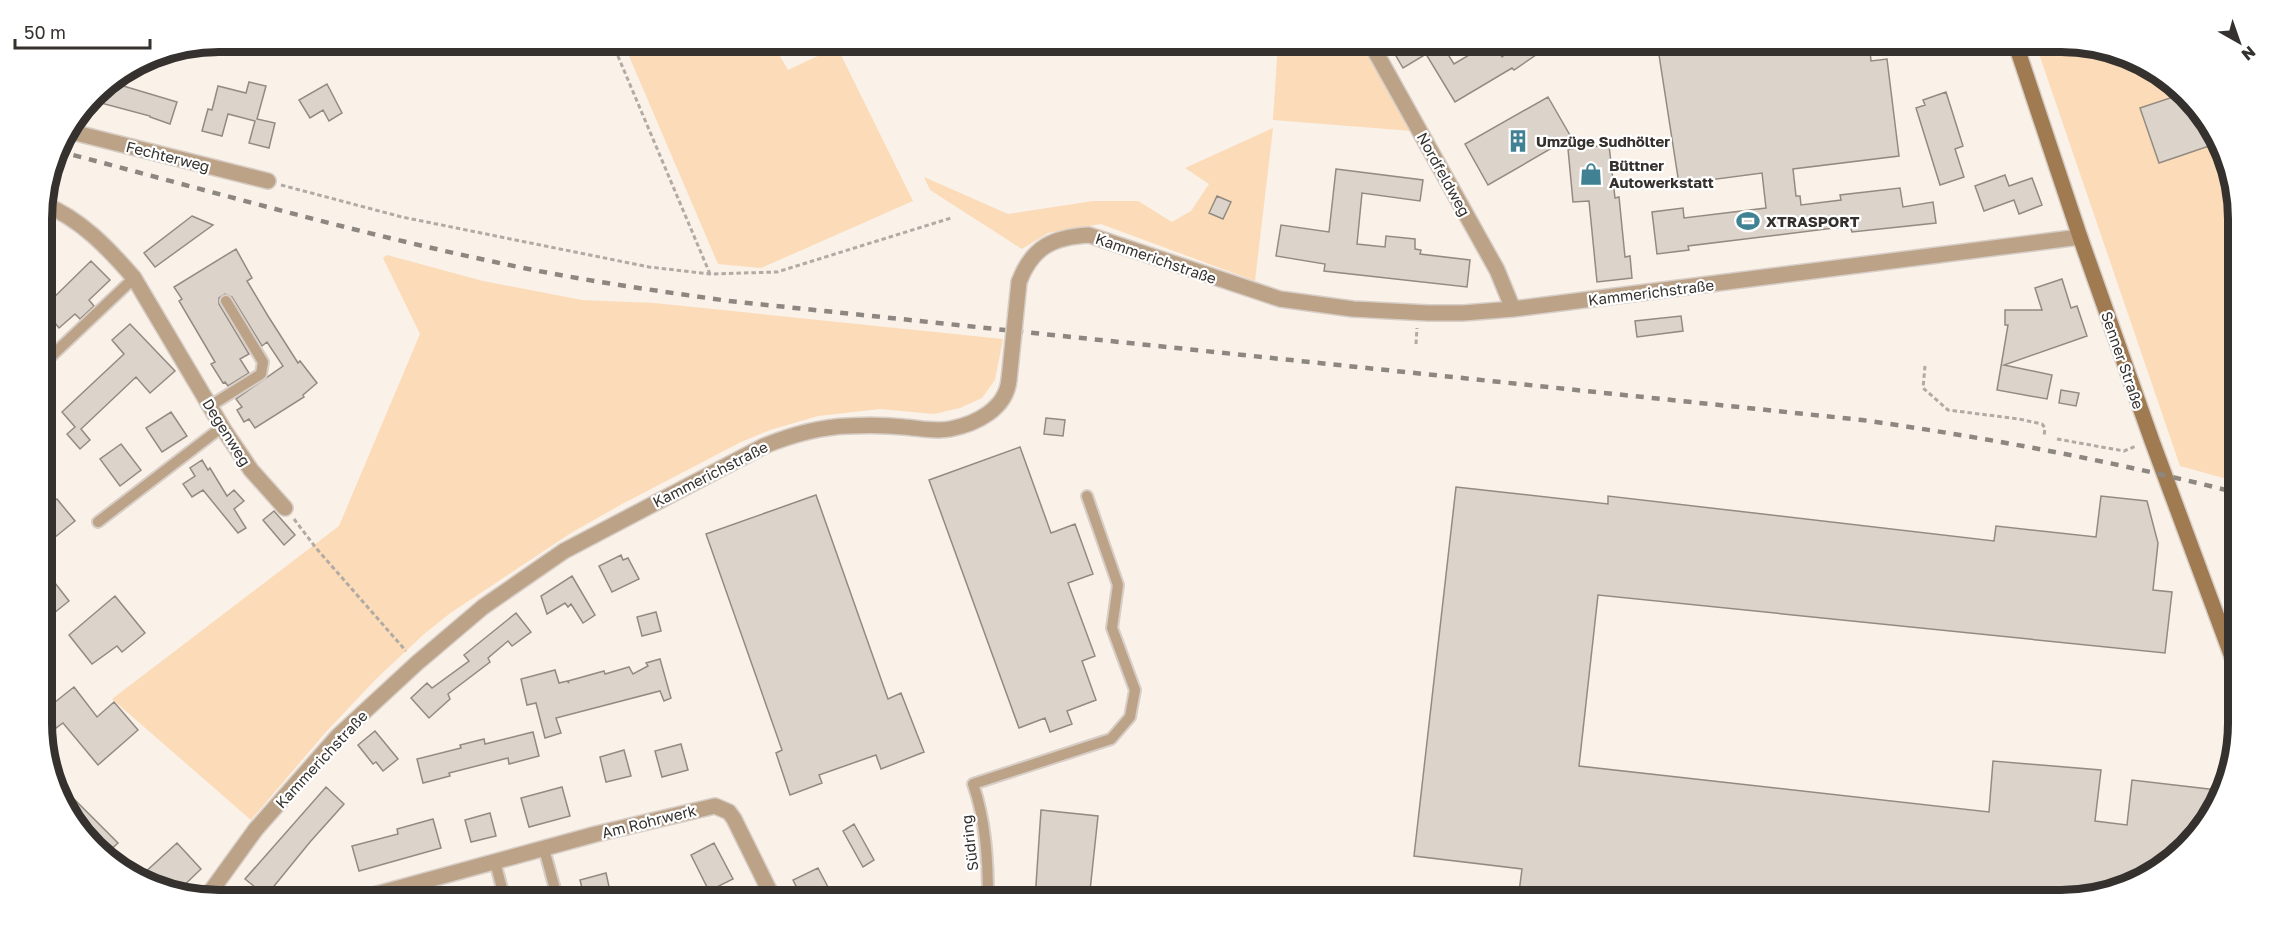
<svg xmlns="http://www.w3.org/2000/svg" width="2281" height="942" font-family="'Golos Text',sans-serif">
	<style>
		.green { fill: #fbdbb8 }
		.building { fill: #dcd4cb; stroke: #938b82; stroke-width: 1.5 }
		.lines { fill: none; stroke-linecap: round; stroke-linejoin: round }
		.lane-casing { stroke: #d7cec7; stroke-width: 14 }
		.street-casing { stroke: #d7cec7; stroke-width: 18 }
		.secondary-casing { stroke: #d7cec7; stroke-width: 18 }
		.path { stroke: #b2aaa4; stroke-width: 3; stroke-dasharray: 4.5 3; stroke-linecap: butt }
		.lane { stroke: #bca287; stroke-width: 10 }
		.street { stroke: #bca287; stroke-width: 15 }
		.secondary { stroke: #a07a51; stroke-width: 15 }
		.rail { stroke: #8d8781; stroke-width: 4.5; stroke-dasharray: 8 8; stroke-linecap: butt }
		.street-bridge-casing { stroke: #d7cec7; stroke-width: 18; stroke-linecap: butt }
		.street-bridge { stroke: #bca287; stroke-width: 15 }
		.labels { text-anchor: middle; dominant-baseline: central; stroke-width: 4.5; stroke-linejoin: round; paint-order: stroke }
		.poi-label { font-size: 15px; font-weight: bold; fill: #35312e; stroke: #fff; text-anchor: start }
		.street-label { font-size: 15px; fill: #35312e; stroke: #fff }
		.rim { fill: none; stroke: #35312e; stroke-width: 8 }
	</style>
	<rect width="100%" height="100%" fill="#faf1e8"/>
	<path class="green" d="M623,42H772L788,70L837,47L913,201L761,268L718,264Z
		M1278,42H1363L1412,131L1273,120Z
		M2035,42H2061L2119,52L2202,111L2237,196L2238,482L2180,466Z
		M1273,128L1255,281L1101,224L1048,233L1022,249L930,190L924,177L1008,214L1093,201H1138L1172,222L1191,211L1209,184L1185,168Z
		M387,255L483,281L582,300L654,303L1003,339L995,380L982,398L960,408L934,414L880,409L818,416L770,430L741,442L622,504L571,533L449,614L423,635L376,679L325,733L251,820L112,699L339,526L420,334L383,258Z"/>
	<path class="building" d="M1388,42H1447L1442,45L1454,64L1491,42H1493L1502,57L1522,42H1555L1514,70L1512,68L1455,102L1426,54L1403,68Z
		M1657,42H1869L1871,61L1887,59L1899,156L1793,169L1796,196H1800L1801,205L1841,200L1840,195L1900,188L1903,207L1933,202L1936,223L1852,232L1850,226L1688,246L1689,250L1657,254L1652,212L1683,208L1684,218L1766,208L1762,173L1679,184Z
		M110,82L177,102L170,124L150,117V116L101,103L106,84Z
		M249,82L266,86L257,119L275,123L269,148L249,143L255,121L228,114L222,136L202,131L208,109L212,110L218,86L246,93Z
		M327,84L342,113L329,121L323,110L310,118L299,100Z
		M1946,92L1963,146L1955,149L1964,177L1940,185L1916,108L1925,105L1923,100Z
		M2179,95L2202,111L2215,144L2159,163L2140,108Z
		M1548,97L1571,137L1488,185L1465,144Z
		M1609,145L1615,198L1619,197L1625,257L1630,256L1632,278L1597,282L1589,201L1573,202L1568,149Z
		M1336,169L1423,180L1420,201L1362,193L1357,244L1385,247L1386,236L1415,239V249L1421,250L1420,254L1470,260L1467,287L1324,271L1325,264L1276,256L1281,225L1329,232Z
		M2005,175L2009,186L2032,178L2042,205L2019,214L2014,200L1984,211L1975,186Z
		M1217,196L1231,202L1223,219L1209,213Z
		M192,216L213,225L155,267L144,253Z
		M236,249L252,278L247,281L268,316L298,363L300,361L317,383L303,395L304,397L255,428L249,419L244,422L237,410L242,407L236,399L283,366L267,342L262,346L232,297L225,294L219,298V304L249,354L240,359L249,373L228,386L225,382L223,383L211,364L215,362L179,301L182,299L174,287Z
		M91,261L110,280L89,300L94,306L80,319L75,314L59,328L43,308Z
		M2062,279L2071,308L2077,306L2087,336L2004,365L2052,375L2047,399L1997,390L2008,325H2005V310H2042L2035,288Z
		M1681,316L1683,331L1637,337L1635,321Z
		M130,324L175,371L150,393L136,377L81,429L90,440L80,449L67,434L75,427L62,412L124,354L112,340Z
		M2061,390L2079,393L2076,406L2059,403Z
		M171,412L187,436L162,452L146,428Z
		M1046,418L1065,420L1063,436L1044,434Z
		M121,444L141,470L120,486L100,459Z
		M1020,447L1051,533L1075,524L1093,574L1068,583L1095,656L1082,661L1096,700L1067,711L1072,724L1050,732L1045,718L1019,728L929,480Z
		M202,460L208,470L210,468L227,496L234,490L244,501L234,509L246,528L238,533L203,490L192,497L183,484L195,476L190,468Z
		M1456,487L1608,504V496L1994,541L1996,526L2096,537L2101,496L2147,501L2158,543L2153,590L2172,592L2165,653L1598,595L1579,766L1989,812L1993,761L2101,770L2095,821L2127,825L2132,780L2217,790L2215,807L2202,830L2169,863L2135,882L2121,880L2119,890L2072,900H1518L1522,869L1414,856Z
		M816,495L888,699L901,693L924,752L881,769L876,755L819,775L822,783L790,795L776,753L782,750L706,534Z
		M57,499L75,521L44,546V509Z
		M274,511L295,535L284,545L263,520Z
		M621,555L623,560L628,558L639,579L612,592L599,566Z
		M44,569L69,601L54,613L45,612Z
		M572,576L595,615L583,623L571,604L568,607L565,603L547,614L541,596Z
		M115,596L145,633L122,652L117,646L92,664L69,635Z
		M656,612L661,631L642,636L637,617Z
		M516,613L531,632L512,646L508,641L488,658L490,662L448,694L450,699L429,718L411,698L427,683L432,688L469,661L464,655Z
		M660,659L671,698L664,701L660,691L556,718L561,733L545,738L536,703L527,705L521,679L555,670L559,683L567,681L569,683L568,681L604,671L605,674L629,667L633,674L648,666L646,663Z
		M74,687L97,717L114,702L138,730L98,765L63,723L45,736V710Z
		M375,731L398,759L383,771L376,762L373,764L358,745Z
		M533,732L539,756L509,764L508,758L449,773L450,776L423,783L417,759L461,748L460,745L484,739L485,744Z
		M681,744L688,770L662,777L655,751Z
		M624,750L631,776L606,782L600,757Z
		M326,787L344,804L310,842L266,896L245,879Z
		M562,787L570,816L529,827L521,798Z
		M64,789L118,843L107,853L86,839L62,790Z
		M1041,810L1098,816L1089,900H1035Z
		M490,813L496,836L471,842L465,820Z
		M433,819L441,848L359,871L352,846L398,834L397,829Z
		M854,824L874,860L863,867L843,831Z
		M177,843L201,869L176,893L162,890L141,876Z
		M714,843L733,879L709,891L691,855Z
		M818,868L828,887L834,900H803L793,880Z
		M606,873L612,900H585L580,880Z"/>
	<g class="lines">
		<g class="lane-casing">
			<path id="lane" d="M43,364L134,278
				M210,406L261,374L263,362L226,301
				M98,522L222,427
				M544,849L558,900
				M495,862L505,900
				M988,900C988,861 986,821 973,784L1111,739L1130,717L1135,690L1112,628L1118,585L1087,496"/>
		</g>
		<g class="street-casing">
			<path id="street" d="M1370,42L1497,270L1513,309
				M68,131L268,181
				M43,204C80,218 109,249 134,278L224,430L251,470L285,508
				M1019,282C1032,247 1053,237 1089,235L1280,299L1353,309L1428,313H1463L1513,309L2080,237
				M206,898L256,829L338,736L417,663L483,607L564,551L764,446C791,435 819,427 848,426C867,425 885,425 904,427C919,428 934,432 950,429C976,424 1006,409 1009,380
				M355,900L596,834L715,806L729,812L734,819L774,900"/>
		</g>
		<g class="secondary-casing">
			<path id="secondary" d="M2015,42L2080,237L2152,441L2239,676"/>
		</g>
		<path class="path" d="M612,42L710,274
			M281,185L402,217L649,267L710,274L777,272L951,218
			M1416,344L1417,328
			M1925,366L1923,388L1948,410L2019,419L2042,424L2045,428L2044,436
			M2057,439L2124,451L2136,446
			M294,519L316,548L406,651"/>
		<use href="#lane" class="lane"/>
		<use href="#street" class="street"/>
		<use href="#secondary" class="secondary"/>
		<path class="rail" d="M58,151C203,189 348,231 495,262C572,279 651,290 729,301L1862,420C1990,438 2112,461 2238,493"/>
		<g class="street-bridge-casing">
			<path id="street-bridge" d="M1009,380L1019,282"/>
		</g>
		<use href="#street-bridge" class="street-bridge"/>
	</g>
	<defs>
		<g id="building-bare" transform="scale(1.8)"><path d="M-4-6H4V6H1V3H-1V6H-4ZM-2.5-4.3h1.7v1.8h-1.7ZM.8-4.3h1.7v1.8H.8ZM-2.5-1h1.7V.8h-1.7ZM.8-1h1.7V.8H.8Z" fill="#408193" stroke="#fff" stroke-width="2.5" paint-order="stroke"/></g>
		<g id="shop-bare" transform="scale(1.8)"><path d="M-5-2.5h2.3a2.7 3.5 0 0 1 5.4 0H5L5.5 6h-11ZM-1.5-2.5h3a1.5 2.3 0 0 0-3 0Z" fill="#408193" stroke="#fff" stroke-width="2.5" paint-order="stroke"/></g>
		<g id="stadium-bare" transform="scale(1.8)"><path d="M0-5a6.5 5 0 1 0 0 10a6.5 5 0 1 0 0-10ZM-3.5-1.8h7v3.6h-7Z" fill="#408193" stroke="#fff" stroke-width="2.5" paint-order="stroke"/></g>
	</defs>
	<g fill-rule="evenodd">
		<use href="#building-bare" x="1518" y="141"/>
		<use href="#shop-bare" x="1591" y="174"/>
		<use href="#stadium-bare" x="1748" y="221"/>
	</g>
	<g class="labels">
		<g class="poi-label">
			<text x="1536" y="141">Umzüge Sudhölter</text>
			<text x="1609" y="165">Büttner<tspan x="1609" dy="17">Autowerkstatt</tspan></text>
			<text x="1766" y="221">XTRASPORT</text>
		</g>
		<g class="street-label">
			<text transform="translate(168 156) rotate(14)">Fechterweg</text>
			<text transform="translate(1444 174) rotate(61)">Nordfeldweg</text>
			<text transform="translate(1156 258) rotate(19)">Kammerichstraße</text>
			<text transform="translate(1651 292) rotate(-7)">Kammerichstraße</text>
			<text transform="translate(2123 360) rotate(71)">Senner Straße</text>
			<text transform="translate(227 432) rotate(58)">Degenweg</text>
			<text transform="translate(710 474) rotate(-27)">Kammerichstraße</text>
			<text transform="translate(321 759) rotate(-47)">Kammerichstraße</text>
			<text transform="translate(649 821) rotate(-14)">Am Rohrwerk</text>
			<text transform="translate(969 843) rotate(-97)">Südring</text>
		</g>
	</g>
	<path d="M0 0H2281V942H0ZM219 52H2061A167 167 0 0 1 2228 219V723A167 167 0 0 1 2061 890H219A167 167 0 0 1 52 723V219A167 167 0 0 1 219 52Z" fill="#fff" fill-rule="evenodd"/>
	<path class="rim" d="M219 52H2061A167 167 0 0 1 2228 219V723A167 167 0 0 1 2061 890H219A167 167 0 0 1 52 723V219A167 167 0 0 1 219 52Z"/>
	<g transform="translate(2239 42) rotate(140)" stroke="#ffffff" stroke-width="4.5" paint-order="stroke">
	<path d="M0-4.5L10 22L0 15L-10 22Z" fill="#35312e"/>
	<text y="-9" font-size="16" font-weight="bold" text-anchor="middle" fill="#35312e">N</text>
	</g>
	<path d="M15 39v9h135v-9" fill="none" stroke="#35312e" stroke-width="3"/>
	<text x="24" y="39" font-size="18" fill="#35312e" stroke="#ffffff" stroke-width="4.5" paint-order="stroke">50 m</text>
</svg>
